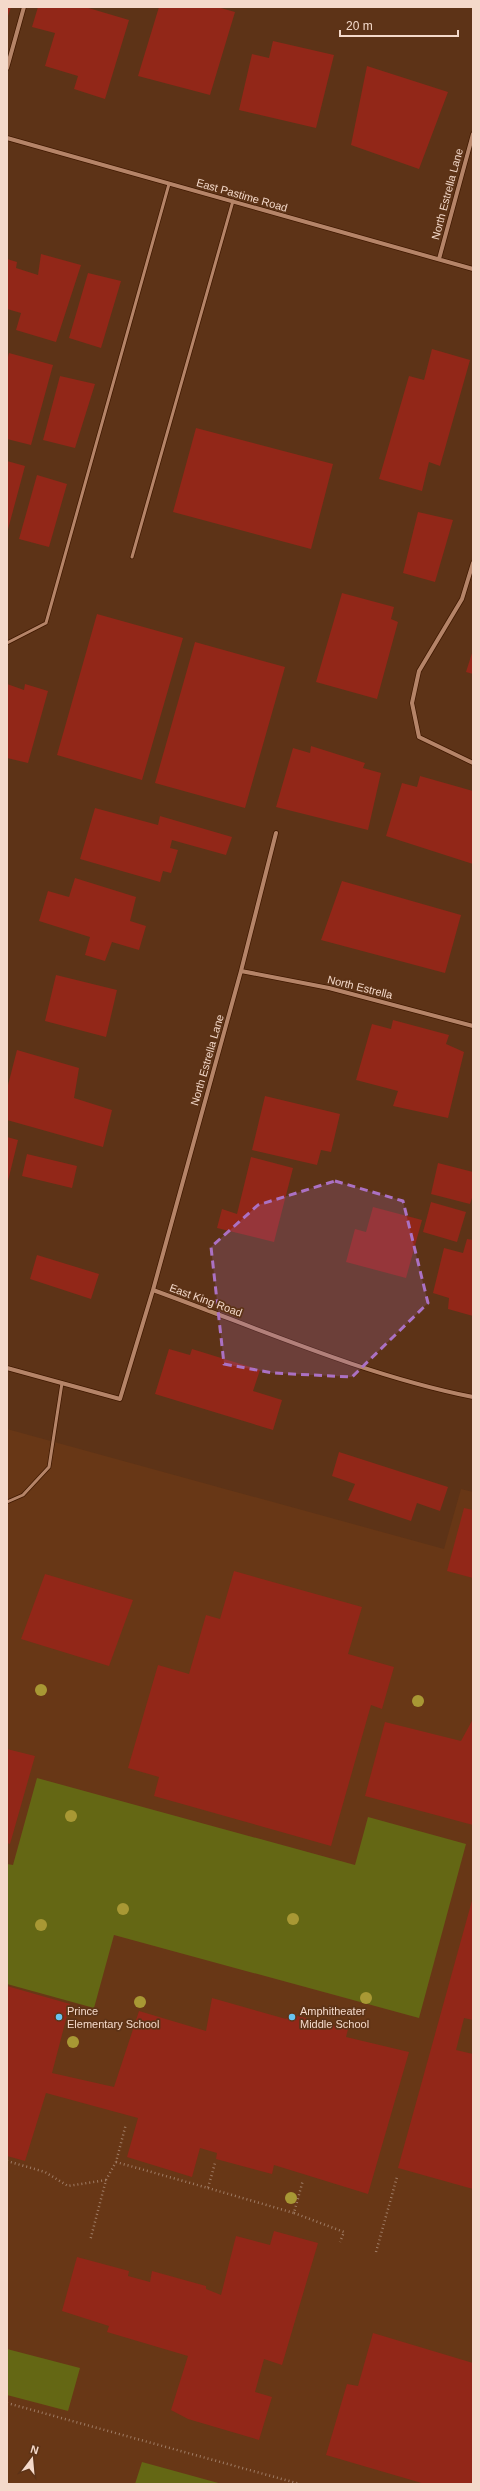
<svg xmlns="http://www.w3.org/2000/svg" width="480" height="2491" font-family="Arial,sans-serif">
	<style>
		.built { fill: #683716 }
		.green { fill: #646714 }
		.building { fill: #922718 }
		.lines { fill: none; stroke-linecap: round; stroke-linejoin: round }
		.lane-casing { stroke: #401900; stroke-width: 4.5 }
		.street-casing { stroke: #401900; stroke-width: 5.5 }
		.path { stroke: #9f7c65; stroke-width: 2.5; stroke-dasharray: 1 3; stroke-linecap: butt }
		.lane { stroke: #b58468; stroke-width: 3 }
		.street { stroke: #b58468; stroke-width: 4 }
		.tree { fill: #a89834 }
		.marked { fill: #ab71c3; fill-opacity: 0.2; stroke: #ab71c3; stroke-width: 3; stroke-dasharray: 8 5; stroke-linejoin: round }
		.poi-dot { fill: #68c4f0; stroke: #5d3317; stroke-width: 1.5 }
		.labels { text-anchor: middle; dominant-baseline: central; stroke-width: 3.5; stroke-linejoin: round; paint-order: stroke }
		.street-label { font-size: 11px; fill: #f4d9ca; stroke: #5d3317 }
		.poi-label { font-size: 11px; fill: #f4d9ca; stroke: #5d3317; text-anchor: start }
	</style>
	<rect width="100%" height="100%" fill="#5d3317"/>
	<path class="built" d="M7,1429L444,1549L461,1489L473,1492V2484H7Z"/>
	<path class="green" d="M37,1778L355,1865L368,1817L466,1844L419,2018L114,1935L94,2008L7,1984V1864L13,1865Z
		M7,2349L80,2368L68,2411L7,2395Z
		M142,2462L222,2484H135Z"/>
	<path class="building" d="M7,7H11L8,16L7,15Z
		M38,7H85L129,20L105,99L74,89L78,76L45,66L55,33L32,27Z
		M159,7H217L235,12L210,95L138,76Z
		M273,41L334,55L316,128L239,110L252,54L269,58Z
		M367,66L448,92L419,169L351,145Z
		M41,254L81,265L56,342L16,330L21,313L7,309V259L17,262L16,268L38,275Z
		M88,273L121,281L101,348L69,338Z
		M432,349L470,360L440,466L429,462L422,491L379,479L409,376L424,380Z
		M9,353L53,365L31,445L7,439V361Z
		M60,376L95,384L75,448L43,440Z
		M196,428L333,464L311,549L173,512Z
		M7,461L25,466L7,533Z
		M37,475L67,484L49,547L19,539Z
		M418,512L453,520L435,582L403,573Z
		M342,593L394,607L391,619L398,622L377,699L316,682Z
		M97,614L183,638L142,780L57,755Z
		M195,642L285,667L245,808L155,783Z
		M473,650V674L466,672Z
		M7,684L24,690L25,684L48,691L28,763L7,758Z
		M311,746L365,763L363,768L381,773L368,830L276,807L293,748L310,753Z
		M420,776L473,791V864L386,836L402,783L417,787Z
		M95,808L158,825L160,816L232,837L226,855L172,840L170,848L178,850L171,873L163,871L160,882L80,859Z
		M75,878L136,897L130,921L146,926L139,950L112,942L105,961L85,955L90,937L39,921L48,891L69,897Z
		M342,881L461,915L445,973L321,940Z
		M56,975L117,990L106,1037L45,1021Z
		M393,1020L449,1035L446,1044L464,1052L448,1118L393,1106L398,1091L356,1080L372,1024L391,1029Z
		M17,1050L79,1068L74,1098L112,1110L103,1147L7,1120V1089Z
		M265,1096L340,1114L331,1152L321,1150L317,1165L252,1150Z
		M7,1137L18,1140L8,1181H7Z
		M27,1154L77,1166L72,1188L22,1176Z
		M251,1157L293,1168L274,1242L217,1228L222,1209L237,1214Z
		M438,1163L473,1172V1195L470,1204L431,1194Z
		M431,1202L466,1212L457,1242L423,1232Z
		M373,1207L422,1220L406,1278L346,1262L355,1229L366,1232Z
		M467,1239L473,1240V1316L448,1309L449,1298L433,1293L444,1248L463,1253Z
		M37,1255L99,1274L91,1299L30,1279Z
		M169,1349L190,1355L192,1349L260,1370L253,1391L282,1400L273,1430L155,1394Z
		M339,1452L448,1487L440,1511L417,1503L411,1521L348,1500L355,1484L332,1476Z
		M464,1508L473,1510V1578L447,1571Z
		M234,1571L362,1607L348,1654L394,1667L382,1709L371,1705L331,1846L154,1796L159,1777L128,1768L158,1665L189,1674L206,1615L220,1619Z
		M45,1574L133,1600L109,1666L21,1639Z
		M473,1719V1825L365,1796L385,1722L461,1741Z
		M7,1749L35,1756L10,1844L7,1843Z
		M473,1897V2020L464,2018L456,2050L473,2054V2189L398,2168Z
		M7,1986L70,2004L52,2073L114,2087L139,2011L206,2031L212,1998L286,2019L290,2014L348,2029L346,2037L409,2052L368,2194L274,2165L272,2174L216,2159L217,2153L200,2148L192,2177L127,2157L138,2118L46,2093L25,2161L7,2156Z
		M274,2231L318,2243L282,2365L264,2359L255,2392L272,2397L259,2440L188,2419L171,2410L188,2356L107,2332L109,2326L62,2311L77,2257L129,2271L128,2276L150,2282L152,2271L206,2286V2289L221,2295L236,2236L270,2245Z
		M373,2333L473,2363V2484H425L326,2455L347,2384L358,2386Z"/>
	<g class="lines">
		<g class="lane-casing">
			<path id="lane" d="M132,557L233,201
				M7,643L46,623L169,184
				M7,1502L23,1495L49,1467L62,1383"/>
		</g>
		<g class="street-casing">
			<path id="street" d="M7,68L24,7
				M7,138L473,269
				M439,259L473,134
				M473,563L462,599L419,671L412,703L419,737L473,763
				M241,971L329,988L473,1026
				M153,1290L241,971L276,833
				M7,1368L120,1399L153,1290C258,1328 363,1375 473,1397"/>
		</g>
		<path class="path" d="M7,2161L45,2172L68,2186L106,2180L90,2241
			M116,2162L208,2188L215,2163
			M106,2180L116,2162L126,2124
			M208,2188L294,2213L303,2180
			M294,2213L344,2232L340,2242
			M376,2252L397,2177
			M7,2403L300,2484
			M385,2484V2483"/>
		<use href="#lane" class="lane"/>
		<use href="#street" class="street"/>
	</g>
	<g class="tree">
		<circle cx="41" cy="1690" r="6"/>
		<circle cx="418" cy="1701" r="6"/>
		<circle cx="71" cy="1816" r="6"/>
		<circle cx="123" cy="1909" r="6"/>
		<circle cx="293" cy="1919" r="6"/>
		<circle cx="41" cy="1925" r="6"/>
		<circle cx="366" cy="1998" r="6"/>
		<circle cx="140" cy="2002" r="6"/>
		<circle cx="73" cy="2042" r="6"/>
		<circle cx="291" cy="2198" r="6"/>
	</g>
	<path class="marked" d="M335,1181L403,1201L428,1303L352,1377L273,1373L224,1364L211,1247L258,1205Z"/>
	<g class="poi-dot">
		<circle cx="59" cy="2017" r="4"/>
		<circle cx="292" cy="2017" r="4"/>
	</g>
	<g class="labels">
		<g class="street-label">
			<text transform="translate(447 194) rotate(-75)">North Estrella Lane</text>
			<text transform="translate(242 195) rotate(16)">East Pastime Road</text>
			<text transform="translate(360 987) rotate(14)">North Estrella</text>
			<text transform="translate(207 1060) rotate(-74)">North Estrella Lane</text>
			<text transform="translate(206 1300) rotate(20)">East King Road</text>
		</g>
		<g class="poi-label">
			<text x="67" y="2011">Prince<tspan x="67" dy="13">Elementary School</tspan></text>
			<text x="300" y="2011">Amphitheater<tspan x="300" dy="13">Middle School</tspan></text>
		</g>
	</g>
	<rect width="480" height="2491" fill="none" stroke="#f4d9ca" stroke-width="16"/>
	<g transform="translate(32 2459) rotate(16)" stroke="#5d3317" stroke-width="3" paint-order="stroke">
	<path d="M0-3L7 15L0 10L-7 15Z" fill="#f4d9ca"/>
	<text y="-6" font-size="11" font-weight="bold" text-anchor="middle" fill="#f4d9ca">N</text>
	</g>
	<path d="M340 30v6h118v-6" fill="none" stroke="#f4d9ca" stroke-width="2"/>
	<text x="346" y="30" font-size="12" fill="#f4d9ca" stroke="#5d3317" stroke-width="3" paint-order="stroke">20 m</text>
</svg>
